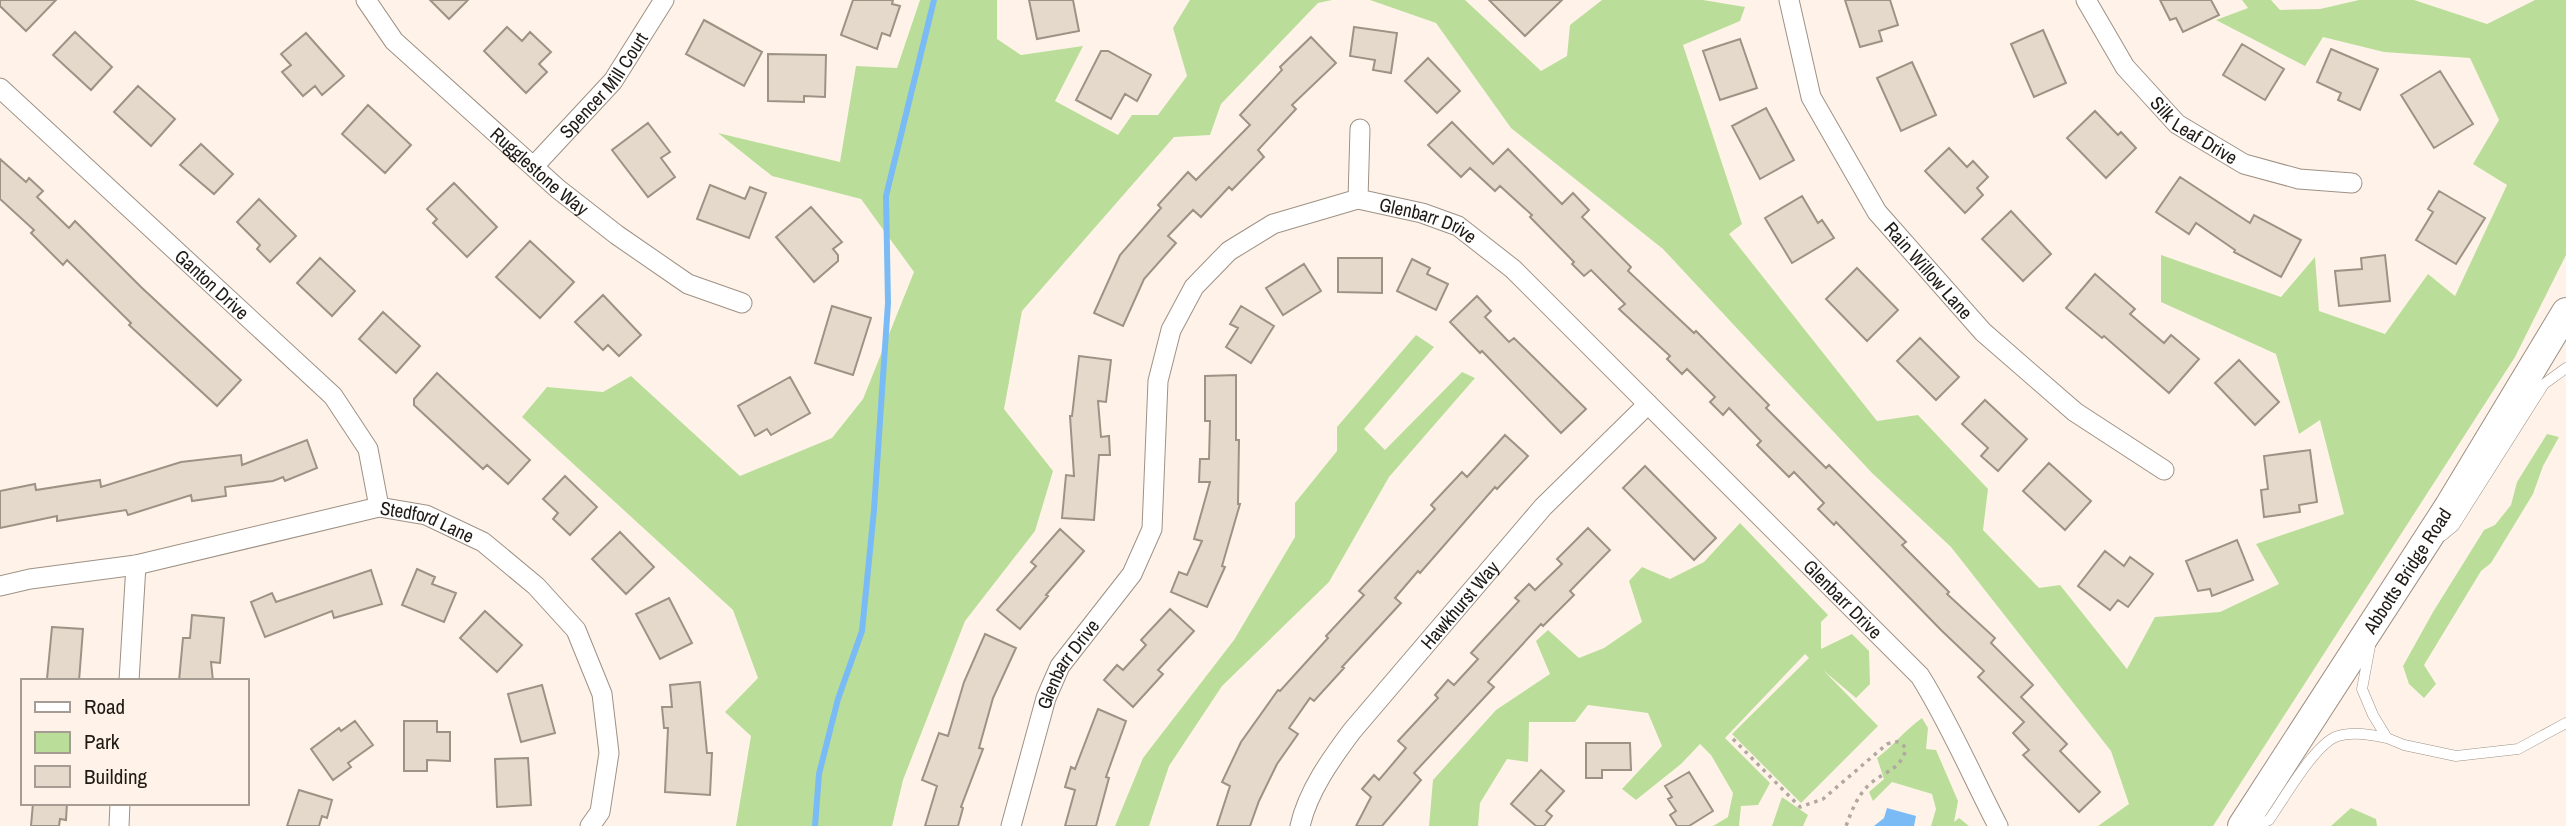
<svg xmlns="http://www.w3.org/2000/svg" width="2566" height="826" font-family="'Archivo Narrow',sans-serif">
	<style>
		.green { fill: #bade99 }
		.water { fill: #7abbf5 }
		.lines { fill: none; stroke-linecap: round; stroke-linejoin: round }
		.stream { stroke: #7abbf5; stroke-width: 6 }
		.building { fill: #e4d9ca; stroke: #9c9384; stroke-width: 2 }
		.service-casing { stroke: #9e9185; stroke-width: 11 }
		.minor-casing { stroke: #9e9185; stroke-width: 21 }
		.secondary-casing { stroke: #9e9185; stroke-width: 30 }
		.path { stroke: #b1a89f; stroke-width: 3.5; stroke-dasharray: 3.5 5; stroke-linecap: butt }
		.service { stroke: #fff; stroke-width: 10 }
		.minor { stroke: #fff; stroke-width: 19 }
		.secondary { stroke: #fff; stroke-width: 28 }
		.labels { text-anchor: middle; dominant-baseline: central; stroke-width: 7; stroke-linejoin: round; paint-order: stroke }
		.street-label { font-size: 19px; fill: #1f1a15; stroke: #fff3e9 }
	</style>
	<rect width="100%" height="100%" fill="#fff3e9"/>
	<path class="green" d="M920,0H997V39L1021,55L1083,46L1055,101L1118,135L1132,115H1158L1187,76L1173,28L1190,0H1332L1318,3L1221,104L1210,135L1174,137L1022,311L1004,409L1053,471L1035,531L965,621L903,780L892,826H736L751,736L725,712L758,678L733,610L522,417L547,387L603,392L631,376L740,476L832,438L863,399L914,272L861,199L772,176L718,133L840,162L856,66L897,68Z
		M1370,0H1465L1541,71L1567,56L1570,25L1602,0H1703L1745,7L1740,21L1683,45L1742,224L1729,234L1877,421L1918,415L1988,489L1983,530L2039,588L2060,585L2127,669L2155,617L2220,612L2279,584L2256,544L2344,514L2320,420L2299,434L2276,354L2161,302V255L2281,297L2315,257L2319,311L2385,334L2428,274L2455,296L2507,185L2473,164L2499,120L2470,58L2384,52L2323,37L2305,66L2216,20L2248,8L2242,0H2271L2280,10L2320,9L2359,0H2414L2487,24L2535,0H2566V255L2515,357L2213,826H2098L2129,804L2111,751L1951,547L1872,473L1663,249L1511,128L1436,23Z
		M1416,335L1434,347L1364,429L1385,450L1462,372L1475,378L1389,477L1329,582L1222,686L1169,766L1149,826H1115L1143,758L1234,640L1295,537V503L1337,451V427Z
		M2547,434L2559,437L2543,466L2533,494L2491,563L2481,571L2424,665L2436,684L2424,698L2409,684L2403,666L2433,612L2484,530L2495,525L2511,505L2517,482Z
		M1740,523L1828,615L1821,622V649L1852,634L1869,651L1870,684L1856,698L1823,670L1878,726L1801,803L1732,734L1809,658L1805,654L1725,738L1770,783L1758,805L1741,806L1739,826H1713L1728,817L1733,793L1711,755L1700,744L1681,764L1636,800L1622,789L1662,746L1648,713L1588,705L1575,722H1529L1528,762L1507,759L1480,803L1478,826H1429L1433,780L1496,710L1550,674L1536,641L1548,630L1579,658L1604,648L1642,622L1629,581L1642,567L1670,579L1704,562Z
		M1922,718L1928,728L1926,749L1936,750L1958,801L1954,822L1959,818L1969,826H1931L1936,809L1932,794L1892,782L1873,801L1869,792L1884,779L1877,758C1893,746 1905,730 1922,718Z
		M1782,797L1808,815L1803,826H1772Z
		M2351,808L2376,819L2377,826H2331Z"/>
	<path class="water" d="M1887,808L1916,816L1914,826H1874L1884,818Z"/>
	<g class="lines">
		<path class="stream" d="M815,826L819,774L838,699L862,631L874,510L888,303L886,196L934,0"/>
	</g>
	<path class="building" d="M0,0H56L26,31L0,6Z
		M430,0H468L449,19Z
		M853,0H893L892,4L900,6L890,36L882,33L877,49L841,35Z
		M1029,0H1073L1079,31L1037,39Z
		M1489,0H1562L1525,36Z
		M1845,0H1890L1898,25L1879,31L1882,41L1860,47Z
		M2160,0H2211L2219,15L2183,32L2176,18L2170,20Z
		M704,20L762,52L744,86L686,54Z
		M507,27L522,41L530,32L551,52L539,64L547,72L526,93L484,51Z
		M1354,27L1397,33L1391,73L1373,70L1375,60L1350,56Z
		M2043,30L2066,83L2034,97L2011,44Z
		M75,32L112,67L91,90L53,55Z
		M306,33L344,76L322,95L315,86L303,96L282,72L291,65L281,54Z
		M1311,37L1336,63L1292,105L1296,109L1258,150L1264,157L1232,190L1229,187L1201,217L1193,210L1168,236L1176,243L1144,279L1123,326L1094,313L1120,255L1161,208L1158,205L1188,172L1196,180L1250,125L1240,115L1282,70L1280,67Z
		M1740,39L1757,88L1720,100L1703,51Z
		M2242,44L2284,69L2265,100L2223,75Z
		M2331,49L2378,69L2360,110L2338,100L2341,93L2317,82Z
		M1101,51H1108L1151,75L1137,101L1125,94L1111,119L1076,100Z
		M768,54L826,55L825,97L804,96V102L768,101Z
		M1428,58L1460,91L1437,113L1405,81Z
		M1912,62L1936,115L1901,131L1877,78Z
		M2440,71L2473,124L2434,148L2401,95Z
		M138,86L175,119L151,146L114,112Z
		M368,105L411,145L385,173L342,134Z
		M1766,108L1794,160L1760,179L1732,126Z
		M2095,111L2118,135L2121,132L2136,148L2106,178L2067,138Z
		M1452,122L1493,164L1508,149L1562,204L1573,193L1589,210L1582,217L1631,267L1628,271L1694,333L1696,331L1769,405L1766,408L1826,468L1829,465L1906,542L1902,545L1949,592L1947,594L1995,638L1991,643L2033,685L2021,697L2067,744L2060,751L2100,792L2079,812L2023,755L2029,750L2013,733L2024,722L1978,677L1984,671L1941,630L1836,522L1834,525L1818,509L1824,503L1794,472L1789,477L1757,445L1761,441L1729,408L1723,415L1710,402L1715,397L1687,369L1682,374L1667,359L1670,356L1619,309L1625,304L1591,270L1584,276L1572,264L1574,262L1530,217L1532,215L1500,186L1495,191L1470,168L1461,177L1428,145Z
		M648,123L670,152L661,158L675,177L648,197L612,150Z
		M201,144L233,174L214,194L180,165Z
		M1949,148L1967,167L1973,161L1988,177L1977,188L1983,195L1965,213L1925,171Z
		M0,159L26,182L29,178L43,191L37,197L69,228L75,221L141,287L241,380L217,406L129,325L131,323L67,260L63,265L31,233L34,230L0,199Z
		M2180,177L2250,223L2254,215L2301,240L2281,277L2234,252L2235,250L2196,223L2189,234L2156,212Z
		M454,183L497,227L467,257L433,223L437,219L427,209Z
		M710,185L745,199L750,187L766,193L749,238L697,219Z
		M2439,191L2485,218L2456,264L2416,240L2433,212L2428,209Z
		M1802,196L1818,223L1822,220L1834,238L1792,263L1765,218Z
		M259,199L296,236L270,262L257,249L260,245L237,222Z
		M811,207L842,242L833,249L838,255V261L814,282L776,237Z
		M2011,211L2051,254L2023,281L1982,239Z
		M530,241L574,282L540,318L496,277Z
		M2385,255L2390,301L2339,306L2335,271L2362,269L2361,258Z
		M320,258L355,291L332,316L297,283Z
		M1338,258H1382V293L1338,292Z
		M1412,259L1430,268L1427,274L1448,284L1436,310L1397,291Z
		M1304,264L1321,291L1283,315L1266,288Z
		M1857,268L1898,310L1867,341L1826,299Z
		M2095,274L2135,309L2130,314L2164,343L2171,335L2199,359L2169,393L2104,336L2102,338L2066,308Z
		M603,295L641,335L619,356L608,345L603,350L575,322Z
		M1477,296L1491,311L1485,317L1509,342L1514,338L1586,409L1561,433L1482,351L1480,353L1450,322Z
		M832,306L871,318L853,375L815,363Z
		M1241,306L1274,326L1251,363L1226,347L1238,328L1230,324Z
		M383,312L420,346L396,373L359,339Z
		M1920,338L1959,377L1936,400L1897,361Z
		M1079,356L1111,360L1106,402L1098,401L1101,437L1109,436L1110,455H1099L1094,520L1062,518L1066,475L1074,476L1070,416H1072Z
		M2239,360L2279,402L2255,425L2215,383Z
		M437,373L530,460L508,484L487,465L483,469L414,405V399Z
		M1236,375V440H1239L1238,504H1240L1222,566L1225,567L1207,607L1171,592L1179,572L1187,575L1202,541L1194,539L1210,482H1199L1200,459H1209L1210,421H1205V376Z
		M790,377L810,413L771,435L767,429L755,436L738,406Z
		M1985,400L2027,439L1998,471L1981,456L1988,448L1962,424Z
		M1505,435L1528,456L1497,489L1495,487L1420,573L1418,571L1395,598L1401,603L1342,667L1344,668L1314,701L1310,698L1289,728L1298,734L1277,764L1259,801L1250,826H1217L1230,786L1222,782L1241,742L1278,690L1280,691L1328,638L1326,636L1364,595L1359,591L1435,509L1431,505L1462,472L1467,477Z
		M307,440L317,468L285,481L283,477L273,481L225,487L226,496L192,501L191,495L128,515L126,510L57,521V516L0,528V491L35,484L36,490L100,480L101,487L181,462L241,455L242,465Z
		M2310,450L2317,502L2299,505L2300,512L2264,517L2261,490L2268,489L2264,456Z
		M2049,463L2091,501L2065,530L2023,491Z
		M1645,466L1716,538L1694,560L1623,488Z
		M565,476L597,507L570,535L553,519L558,513L543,499Z
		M1588,528L1610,550L1570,591L1574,595L1543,626L1541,624L1488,682L1494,687L1414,773L1421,780L1382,826H1356L1371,797L1362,789L1374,775L1379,780L1406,748L1398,741L1438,698L1435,695L1448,680L1454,685L1478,659L1471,653L1519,601L1515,598L1529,584L1535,590L1562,564L1557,559Z
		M1060,529L1084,551L1046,595L1048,596L1020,629L997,610L1036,566L1031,562Z
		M620,532L654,567L626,594L592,559Z
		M2237,540L2253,580L2212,596L2210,589L2198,591L2186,561Z
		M2105,551L2124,566L2130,557L2153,574L2128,607L2118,600L2110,610L2078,586Z
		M417,569L435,577L432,584L456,593L444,622L402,605Z
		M371,570L382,604L334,618L332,611L265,637L251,602L272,593L276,602Z
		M669,598L692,643L660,659L636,614Z
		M1170,609L1194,631L1158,670L1163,674L1133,707L1104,680L1117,665L1123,670L1146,645L1141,640Z
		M485,611L522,645L497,672L460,638Z
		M192,615L224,618L220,663L211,662L213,681H179L183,638H190Z
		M52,627L83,629L79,681L47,679Z
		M985,634L1016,648L993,698L979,748L983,749L961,807L963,808L958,826H925L937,786L922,780L939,733L948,736L964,682Z
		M700,682L707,753H712L710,795L665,792L668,728H664L662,707H672L670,685Z
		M542,685L555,733L521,742L508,694Z
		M1098,709L1126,721L1106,777L1109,778L1096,826H1065L1075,790L1065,787L1071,767L1075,769Z
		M355,721L373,745L348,763L351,767L333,780L311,749L339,728L341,731Z
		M404,721H437V732H450V761L427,760V771H404Z
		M1586,743H1630L1631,770H1602V778H1586Z
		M528,758L531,805L497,807L495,759Z
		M1541,770L1564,791L1546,811L1552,816L1544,826H1536L1511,804Z
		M1689,772L1713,811L1689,826H1677L1670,815L1676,811L1668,799L1672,797L1665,786Z
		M299,790L332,800L327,818L322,816L319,826H287Z
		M33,803H67L66,820L60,819L59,826H31Z"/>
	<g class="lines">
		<g class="service-casing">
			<path id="service" d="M2442,536L2454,526L2544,384L2566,368
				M2387,738L2404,745L2456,756L2518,749L2566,723
				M2256,826L2269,820C2284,799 2315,743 2338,736C2353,731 2372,735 2387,738L2373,715L2362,689L2370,646"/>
		</g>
		<g class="minor-casing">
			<g id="minor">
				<path id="s1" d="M366,0L394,41L558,189L617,235L688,284L742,303"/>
				<path id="s2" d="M1789,0L1811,97L1877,212L1983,332L2075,412L2164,470"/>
				<path id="s3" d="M2086,0L2125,67L2177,124L2244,164L2299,179L2352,183"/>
				<path id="s4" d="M0,88L333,396L368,449L379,507"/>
				<path id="s5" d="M534,166L613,81L664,0"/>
				<path d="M1358,199L1360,129"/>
				<path id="s6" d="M0,586L30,579L136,565L379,507L426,515L483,542L536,586L576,630L602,694L609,753L600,812L590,826"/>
				<path d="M129,681L136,565"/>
				<path d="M119,826L120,803"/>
				<path id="s7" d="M1011,826L1046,698L1060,666L1132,574L1152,529L1158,381L1171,330L1194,287L1229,251L1273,224L1358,199L1422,213L1458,226L1513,269L1920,676C1950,724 1972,776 1998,826"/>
				<path id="s8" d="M1300,826C1308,791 1331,759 1352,731L1543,507L1648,404"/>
			</g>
		</g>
		<g class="secondary-casing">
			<g id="secondary">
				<path id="s9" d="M2242,826L2449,506L2566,312"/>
			</g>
		</g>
		<path class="path" d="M1733,739L1800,807L1823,799L1887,744C1897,741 1900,740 1906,749C1900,770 1887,770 1871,783C1858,794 1852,810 1846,826"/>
		<use href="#service" class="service"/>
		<use href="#minor" class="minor"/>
		<use href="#secondary" class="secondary"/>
	</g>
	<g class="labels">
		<g class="street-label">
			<text stroke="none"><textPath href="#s5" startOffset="107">Spencer Mill Court</textPath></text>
			<text stroke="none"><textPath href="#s3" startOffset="172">Silk Leaf Drive</textPath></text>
			<text stroke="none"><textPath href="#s1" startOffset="245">Rugglestone Way</textPath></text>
			<text stroke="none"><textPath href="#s7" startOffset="847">Glenbarr Drive</textPath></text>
			<text stroke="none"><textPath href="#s2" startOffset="310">Rain Willow Lane</textPath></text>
			<text stroke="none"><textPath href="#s4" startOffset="289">Ganton Drive</textPath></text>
			<text stroke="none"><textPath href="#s6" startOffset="438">Stedford Lane</textPath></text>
			<text stroke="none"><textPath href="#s9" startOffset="304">Abbotts Bridge Road</textPath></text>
			<text stroke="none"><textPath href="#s7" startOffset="1414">Glenbarr Drive</textPath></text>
			<text stroke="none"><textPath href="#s8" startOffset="275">Hawkhurst Way</textPath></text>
			<text stroke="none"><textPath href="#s7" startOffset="173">Glenbarr Drive</textPath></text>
		</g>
	</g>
	<rect x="21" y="679" width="228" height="126" fill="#fff3e9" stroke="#a59c94" stroke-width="2"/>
	<rect x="35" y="702" width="35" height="10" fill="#ffffff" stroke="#a59c94" stroke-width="2"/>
	<text x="84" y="714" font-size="21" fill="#1f1a15">Road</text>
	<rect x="35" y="732" width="35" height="21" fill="#bade99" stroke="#a59c94" stroke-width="2"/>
	<text x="84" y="749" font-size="21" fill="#1f1a15">Park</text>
	<rect x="35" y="766" width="35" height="21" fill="#e4d9ca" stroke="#a59c94" stroke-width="2"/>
	<text x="84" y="784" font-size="21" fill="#1f1a15">Building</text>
</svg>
